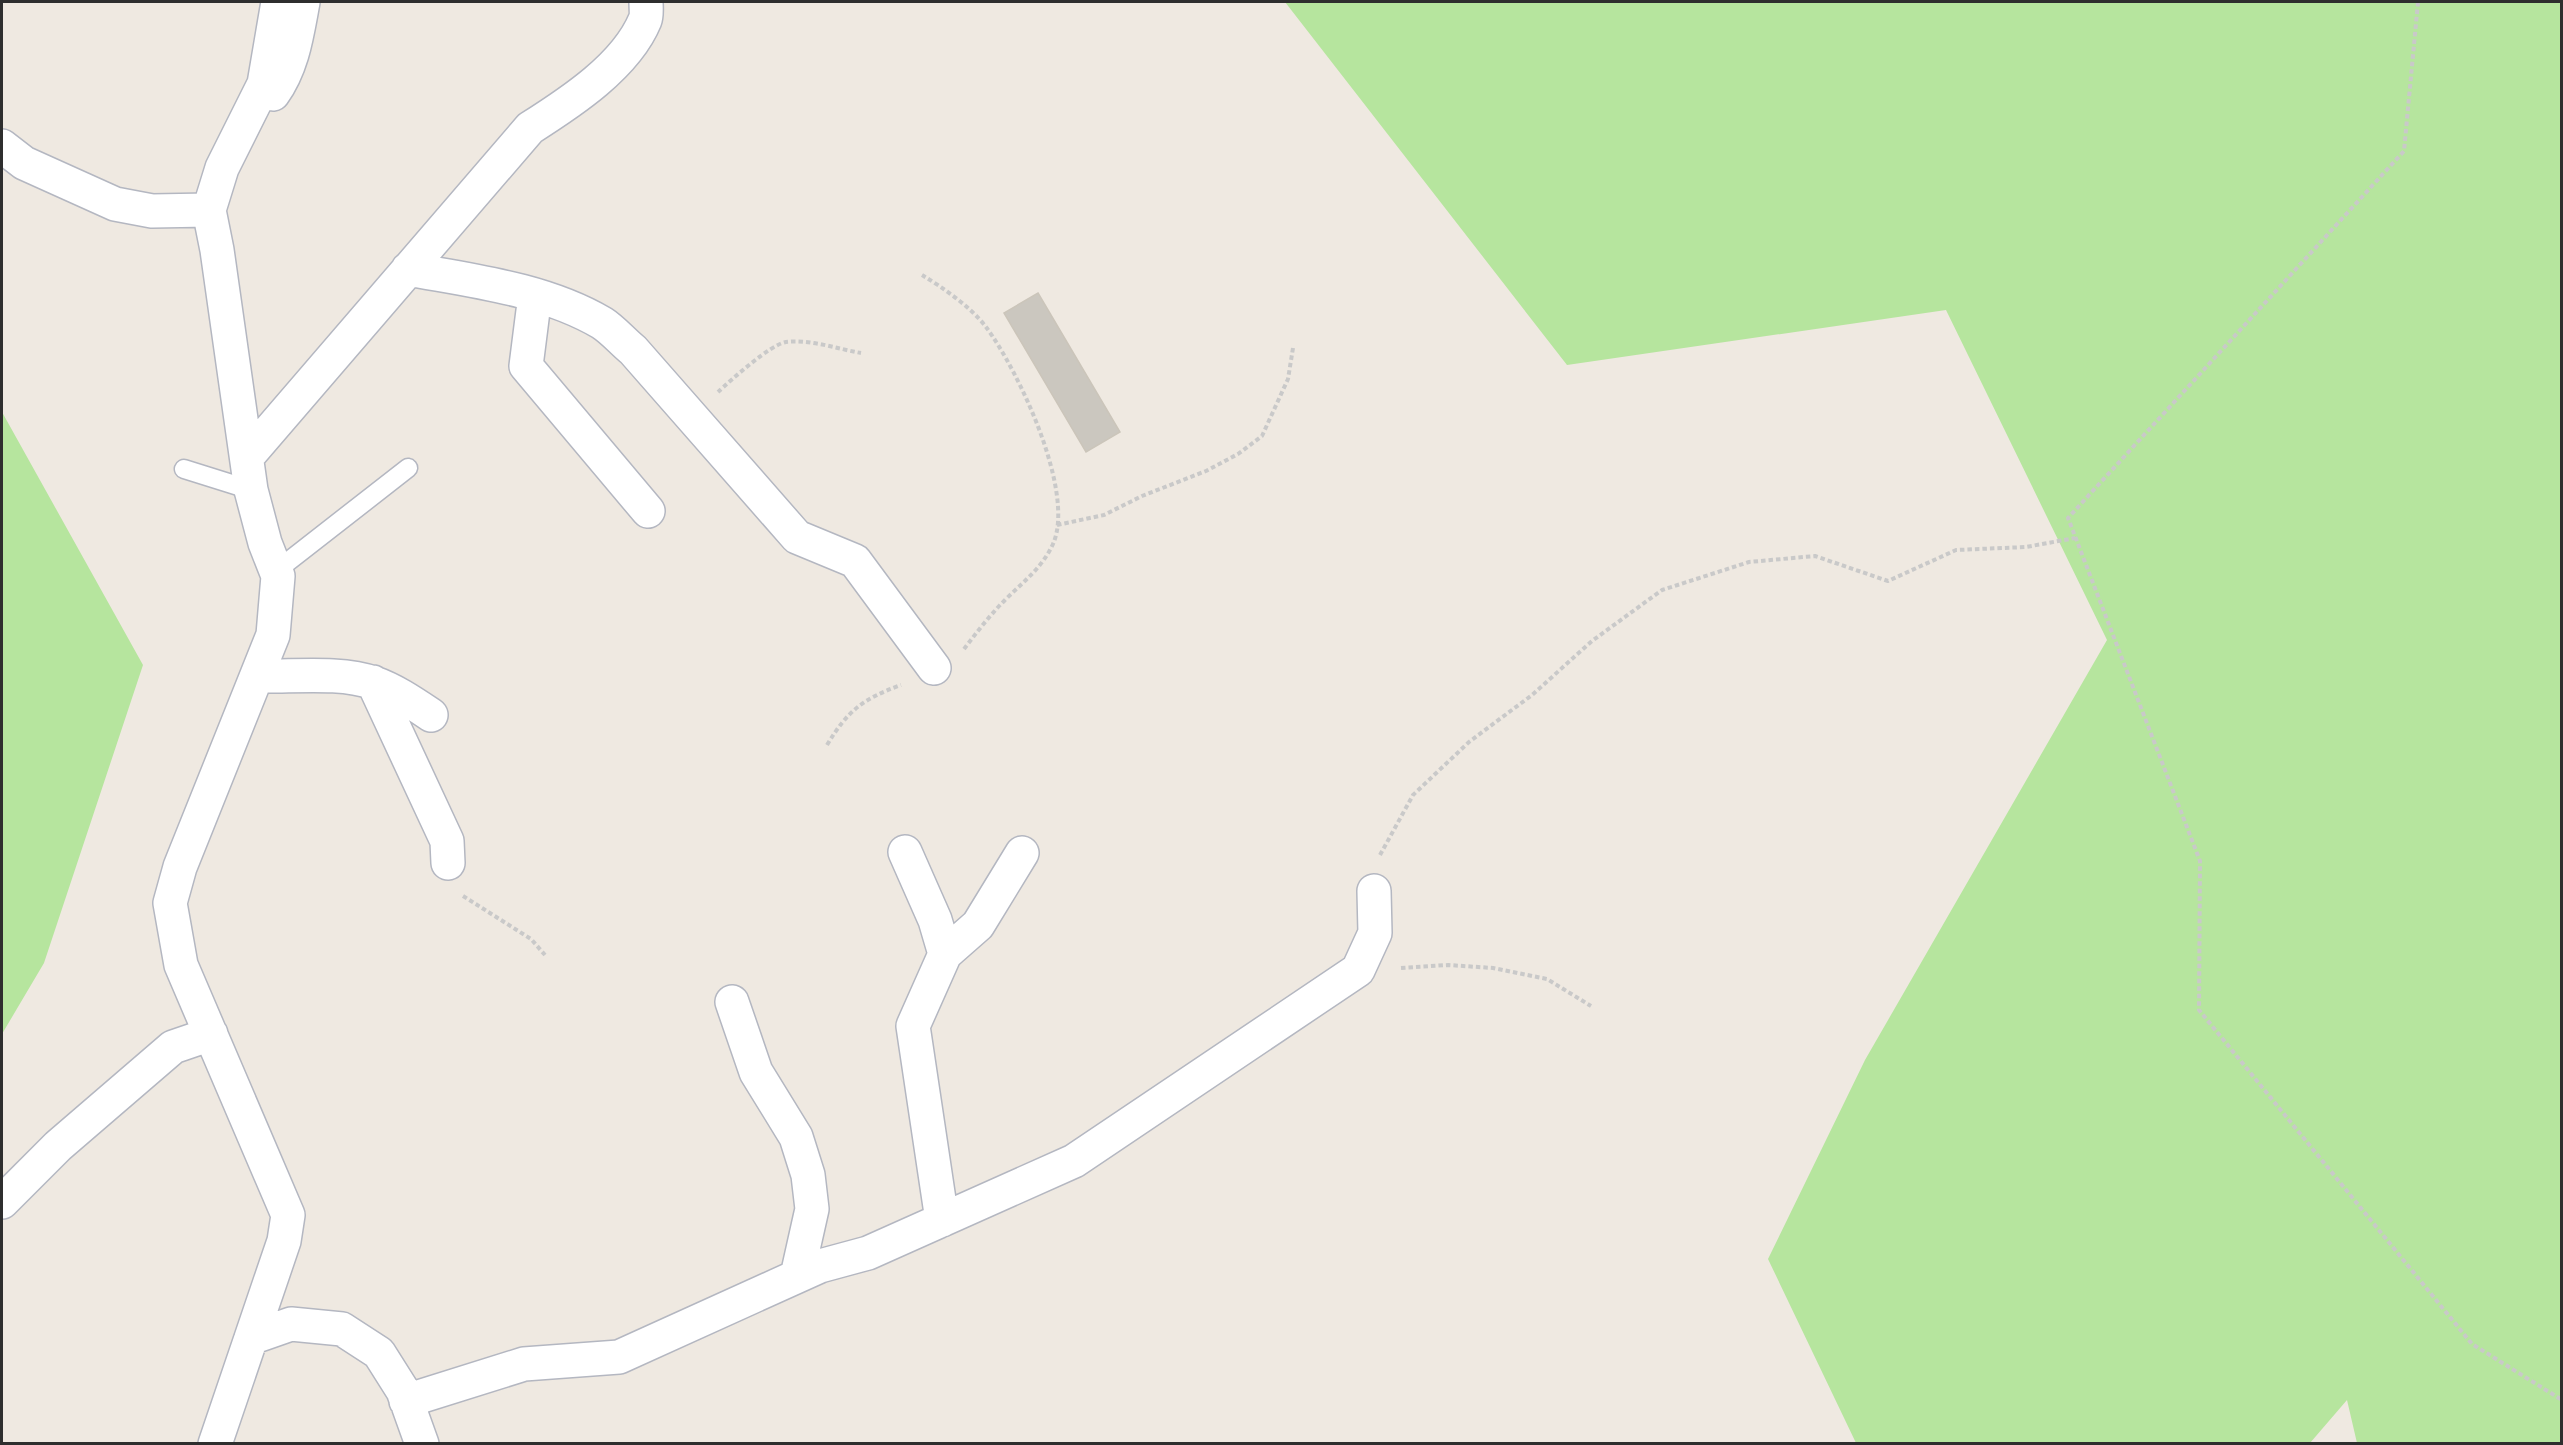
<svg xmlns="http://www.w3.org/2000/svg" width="2563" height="1445" font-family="Karla,sans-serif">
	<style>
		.green { fill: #b6e59e }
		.building { fill: #cbc7bf; stroke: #cbc5ba; stroke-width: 1.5 }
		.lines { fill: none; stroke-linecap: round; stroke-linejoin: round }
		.lane-casing { stroke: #b4b7c1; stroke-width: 21 }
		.street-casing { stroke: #b4b7c1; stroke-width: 36 }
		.path { stroke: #c9c9c9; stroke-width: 4; stroke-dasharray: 4.5 3; stroke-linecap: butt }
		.lane { stroke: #fff; stroke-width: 18 }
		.street { stroke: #fff; stroke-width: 33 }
	</style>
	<rect width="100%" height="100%" fill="#efe9e1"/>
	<path class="green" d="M1285,2H2561V1443H2357L2347,1400L2310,1443H1856L1768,1259L1865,1060L2107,640L1946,310L1567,365Z
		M2,412L143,665L44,963L2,1034Z"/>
	<path class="building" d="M1038,293L1120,432L1086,452L1004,313Z"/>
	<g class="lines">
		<g class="lane-casing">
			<path id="lane" d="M184,469L251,490
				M276,571L408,468"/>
		</g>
		<g class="street-casing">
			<path id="street" d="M273,94C293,66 297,34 303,2
				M2,146L24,163L115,204L152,211L209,210
				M408,269C473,281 544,289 602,323C613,330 623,342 633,350L797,537L855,561L934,668
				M535,295L526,366L648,511
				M247,457L530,128C571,102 626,66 645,20C647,15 646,7 646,2
				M257,676C292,677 341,671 374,683C394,690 413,703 431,715
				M373,682L447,841L448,863
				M905,852L935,920L945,954L913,1026L942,1220
				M945,954L978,925L1022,853
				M732,1002L756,1072L796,1137L808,1175L812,1209L797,1276
				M2,1202L58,1146L173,1047L211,1034
				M251,1338L291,1324L342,1329L379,1353L403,1391L422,1444
				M406,1401L524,1364L619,1357L820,1266L868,1253L1074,1161L1358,970L1375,933L1374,891
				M215,1444L284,1241L288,1215L181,965L170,903L180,867L273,635L278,576L265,543L251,490L217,250L209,210L222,168L264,84L278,2"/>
		</g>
		<path class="path" d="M2418,2L2404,151L2068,518L2200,861L2199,1010L2472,1344L2562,1400
			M922,275C942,287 971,307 986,327C1018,370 1076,492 1053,544C1042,568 1023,582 1005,600C990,615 977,632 964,649
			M718,392C731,380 771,344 786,342C810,339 838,349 861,353
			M1057,525L1104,515L1142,496L1206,471L1238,454L1262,436L1288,379L1293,348
			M827,745C848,710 863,699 901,685
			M1380,855L1413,795L1469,742L1532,695L1592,641L1662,590L1749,562L1815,556L1888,581L1956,550L2026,547L2075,538
			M463,896L531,939L545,955
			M1401,968L1448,965L1493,968L1547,979L1591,1006"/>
		<use href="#lane" class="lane"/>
		<use href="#street" class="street"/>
	</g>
	<rect width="2563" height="1445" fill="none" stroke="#2e2e2e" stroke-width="6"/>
</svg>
